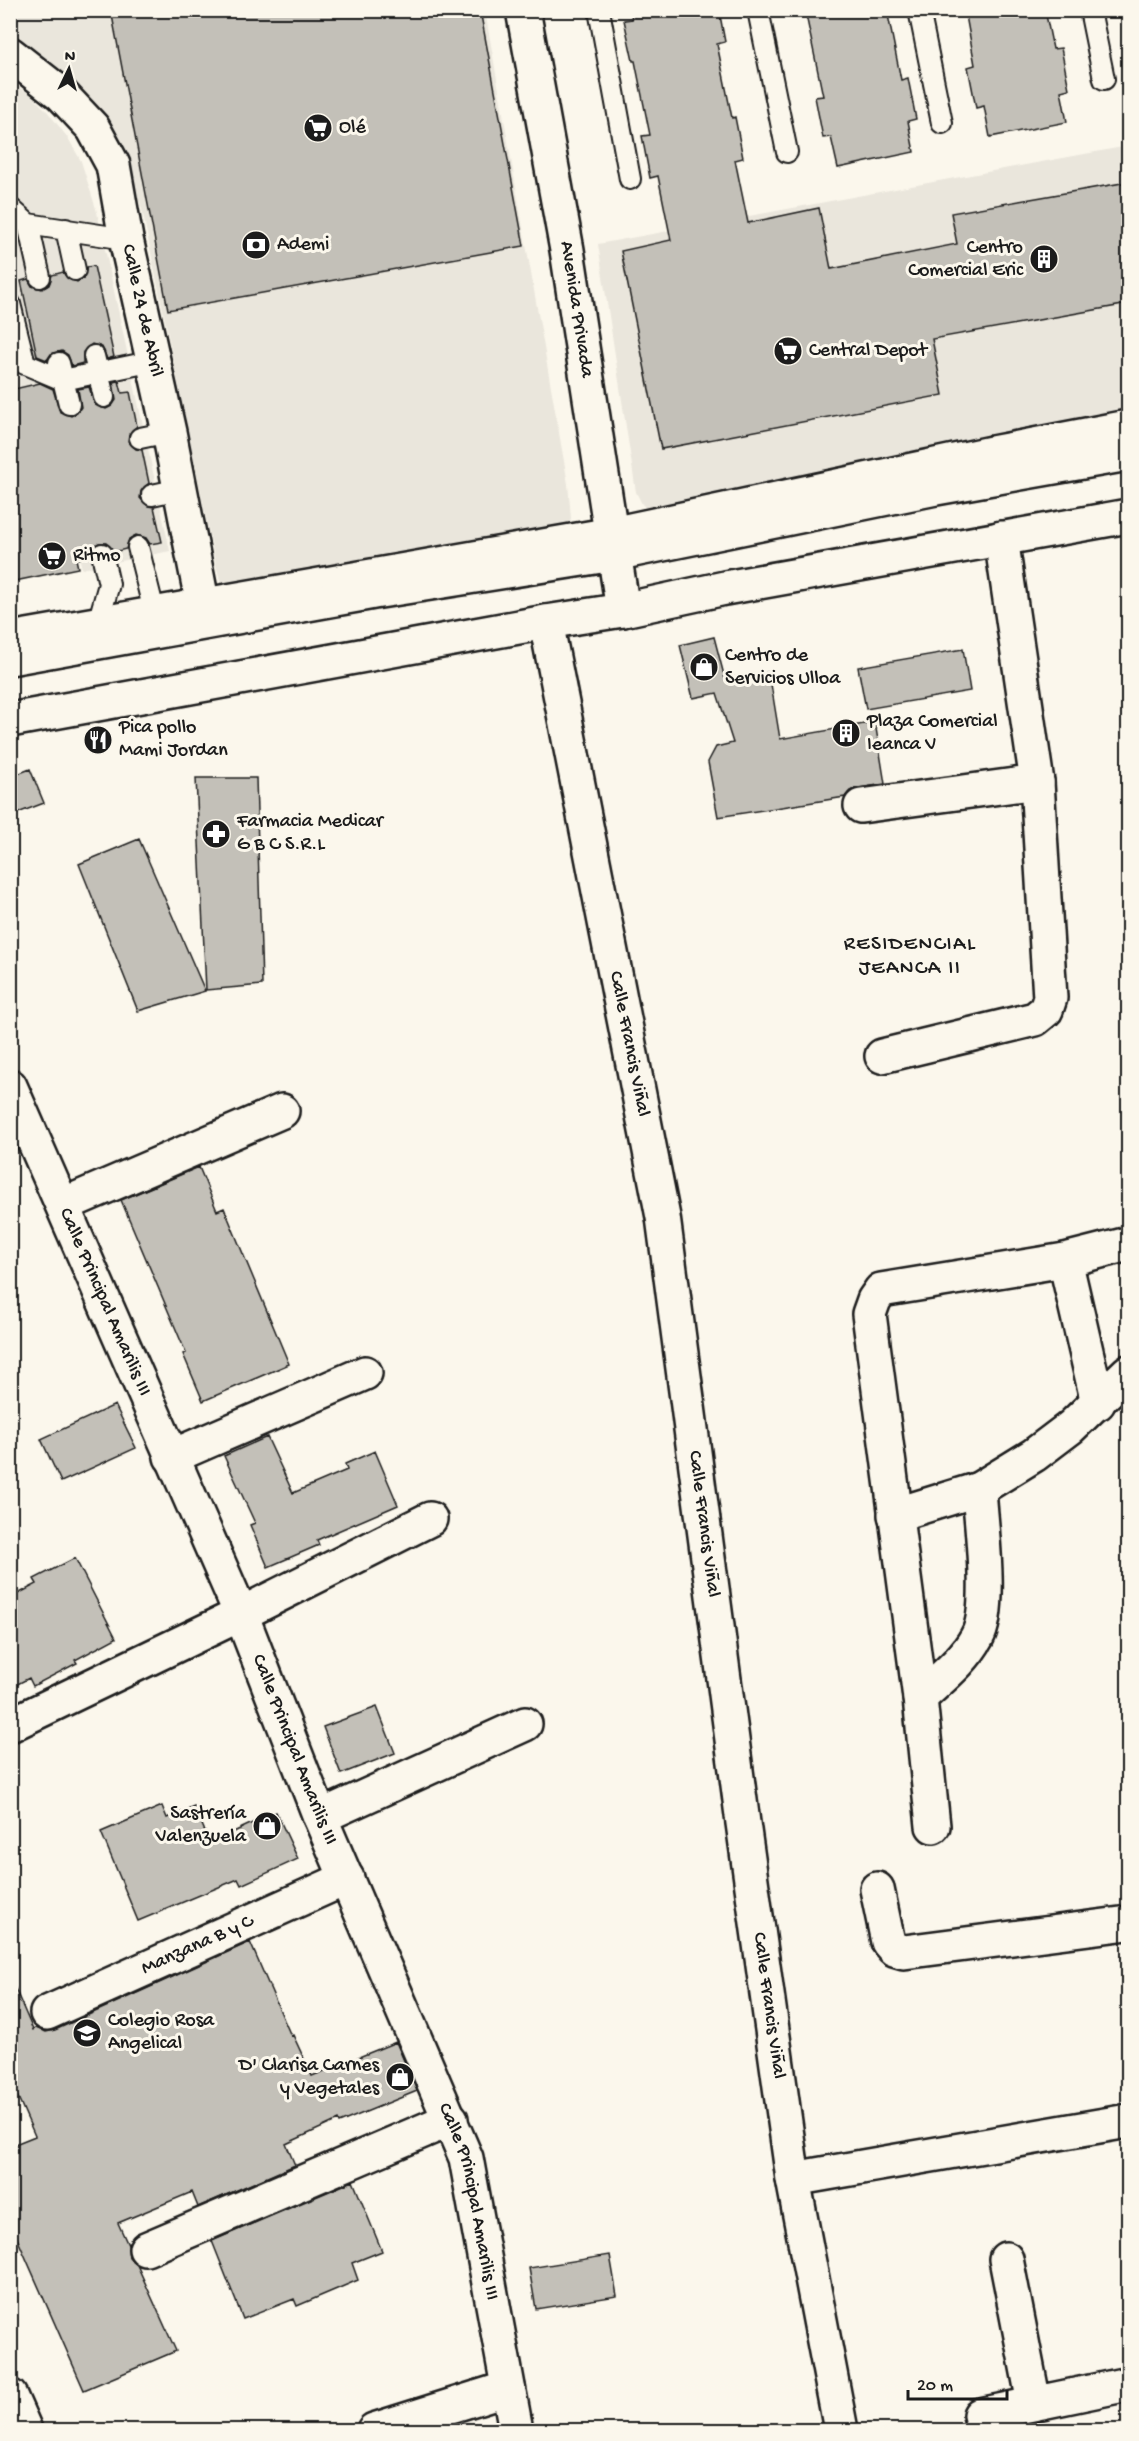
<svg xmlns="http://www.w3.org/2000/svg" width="1139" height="2441" font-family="'Gochi Hand',sans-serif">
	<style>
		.built { fill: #eae6dc }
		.building { fill: #c3c0b8; stroke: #1c1c1c; stroke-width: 1.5 }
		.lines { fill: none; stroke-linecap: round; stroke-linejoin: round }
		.service-casing { stroke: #1c1c1c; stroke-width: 24 }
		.minor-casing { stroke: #1c1c1c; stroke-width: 38 }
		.tertiary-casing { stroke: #1c1c1c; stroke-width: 38 }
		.secondary-casing { stroke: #1c1c1c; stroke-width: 38 }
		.primary-casing { stroke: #1c1c1c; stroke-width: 38 }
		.service { stroke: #fbf7ec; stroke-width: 20 }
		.minor { stroke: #fbf7ec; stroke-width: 33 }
		.tertiary { stroke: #fbf7ec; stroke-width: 33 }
		.secondary { stroke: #fbf7ec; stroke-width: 33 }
		.primary { stroke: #fbf7ec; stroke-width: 33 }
		.labels { text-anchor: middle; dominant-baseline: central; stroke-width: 6; stroke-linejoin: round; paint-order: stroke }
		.poi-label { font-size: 20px; fill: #1c1c1c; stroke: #fbf7ec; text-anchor: start }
		.street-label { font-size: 20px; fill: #1c1c1c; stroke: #fbf7ec }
		.neighbourhood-label { font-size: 21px; letter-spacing: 1.5px; fill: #1c1c1c; stroke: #fbf7ec }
	</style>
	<rect width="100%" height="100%" fill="#fbf7ec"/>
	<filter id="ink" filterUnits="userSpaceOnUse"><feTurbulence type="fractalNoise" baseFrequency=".0167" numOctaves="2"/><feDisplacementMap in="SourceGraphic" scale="12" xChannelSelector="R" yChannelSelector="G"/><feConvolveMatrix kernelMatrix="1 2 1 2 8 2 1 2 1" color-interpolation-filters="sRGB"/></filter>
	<g filter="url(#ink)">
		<path class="built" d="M10,11H485L568,484L571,518L564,540L231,600L222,585L216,566L142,210L130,170L35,62L11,38Z
			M11,83L30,94L47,111L68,138L81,161L97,212L170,551L82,569L58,468L11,477Z
			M1128,146V454L650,512L642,504L636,492L598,244Z"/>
		<path class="building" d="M111,10H480L524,246L168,310Z
			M630,10H719L725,42L717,44L732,118L735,117L743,158L735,160L748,223L819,208L831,269L957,244L951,213L1128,182V304L932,339L943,395L661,449L621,251L671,240L658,176L650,178L642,136L650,135L635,61H633L624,20L632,19Z
			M805,10H887L901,80L908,78L916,119L908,121L914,152L838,168L831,137L823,138L815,97L823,96Z
			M965,10H1045L1053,49L1061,48L1069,89L1061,91L1067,122L990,137L984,106L976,108L968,67L975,65Z
			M94,266L114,357L107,359L102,347L92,344L83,352V363L72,366L68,355L62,351L51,354L47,360L37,356L21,281L28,279L32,286L42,289L49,285L52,275L63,272L67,278L77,282L83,278L87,267Z
			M119,381L122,393L130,392L137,426L129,434L128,441L136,449L142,450L149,483L141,491L140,498L148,506L154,507L162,542L150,544L146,538L136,535L129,539L126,549L114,552L106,543H99L91,550L90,557L76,559L78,568L10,582V390L40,383L53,389L60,412L71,416L77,413L81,407L78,389L89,387L95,405L106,409L112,406L116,400L113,382Z
			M714,637L725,679L769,672L780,739L875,722L885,784L858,788L850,791L845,797L718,817L708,762L716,747L733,743L717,693L693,698L680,645Z
			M963,649L970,691L866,709L858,667Z
			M30,769L44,803L10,816V777Z
			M196,778H256L262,985L206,990Z
			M139,839L205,991L138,1011L79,864Z
			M199,1167L217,1211L224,1208L289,1364L203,1401L183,1354L186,1353L121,1200Z
			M115,1405L136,1448L61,1482L41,1439Z
			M267,1437L293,1493L347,1470L345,1464L375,1451L398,1505L317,1540L319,1545L268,1567L250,1525L255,1523L224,1456Z
			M75,1558L116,1638L75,1660L77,1663L33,1686L29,1678L10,1688V1598L37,1584L34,1579Z
			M377,1707L395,1753L341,1774L323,1727Z
			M162,1806L167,1818L194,1806L210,1843L276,1812L298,1859L241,1885L238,1879L138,1921L101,1832Z
			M250,1942L291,2036L293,2035L312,2076L396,2042L417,2091L339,2123L338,2120L286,2144L295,2165L198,2207L192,2192L118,2223L128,2245L129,2257L137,2265L176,2351L84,2390L10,2222V2146L35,2136L10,2079V1977L33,2030L36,2028L46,2032L55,2030Z
			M353,2181L382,2251L352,2263L358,2280L297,2306L294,2299L243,2319L212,2241Z
			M610,2255L617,2296L536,2309L529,2268Z"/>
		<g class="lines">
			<g class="service-casing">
				<path id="service" d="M599,10L630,179
					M758,10L787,152
					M919,10L942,123
					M1090,10L1104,79
					M10,208L28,224
					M66,229L75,270
					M40,277L28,224L126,239
					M10,304L25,364L63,380L154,361
					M94,356L104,397
					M59,363L69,404
					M140,438L169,432
					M152,495L180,489
					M138,547L157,623
					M96,630L109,584L102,554"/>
			</g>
			<g class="minor-casing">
				<g id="minor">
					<path id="s1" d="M10,54L61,94L93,128L113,165L126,239L169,432L203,606"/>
					<path id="s2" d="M546,622L663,1217L743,1823L793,2179L841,2430"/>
					<path d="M861,806L1037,782"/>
					<path d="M882,1056L1035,1019L1046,1010L1050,998L1037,782L1001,538"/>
					<path id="s3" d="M10,1086L241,1614L320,1817L466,2158L516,2430"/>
					<path d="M63,1205L282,1111"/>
					<path d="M1065,1260L1098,1403"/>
					<path d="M171,1457L365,1373"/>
					<path d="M895,1515L979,1489L1034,1455L1071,1427L1128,1372"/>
					<path d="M920,1698C940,1679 964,1661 977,1637C993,1609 981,1524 979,1489"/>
					<path d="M10,1725L241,1614L430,1519"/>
					<path d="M320,1817L525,1724"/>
					<path d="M933,1826L920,1698L869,1314L874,1300L881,1290L1065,1260L1128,1244"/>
					<path d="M877,1889L888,1942L894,1949L904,1952L1128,1923"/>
					<path id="s4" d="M47,2013L347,1878"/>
					<path d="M793,2179L1128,2121"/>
					<path d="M146,2249L451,2119"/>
					<path d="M1006,2259L1034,2403"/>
					<path d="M10,2396L25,2430"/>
					<path d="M980,2415L1128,2384"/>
					<path d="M374,2430L508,2388"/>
				</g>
			</g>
			<g class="tertiary-casing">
				<path id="tertiary" d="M10,639L612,534L992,453L1128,427"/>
			</g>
			<g class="secondary-casing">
				<g id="secondary">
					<path id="s5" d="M523,10L567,250L623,610"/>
				</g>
			</g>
			<g class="primary-casing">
				<path id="primary" d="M10,658L374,592L614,554L936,488L1128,454
					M10,720L546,622L623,610L725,588L1128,516"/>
			</g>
			<use href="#service" class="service"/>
			<use href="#minor" class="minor"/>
			<use href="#tertiary" class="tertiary"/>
			<use href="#secondary" class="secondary"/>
			<use href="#primary" class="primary"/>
		</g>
	</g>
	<defs>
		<g id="supermarket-disc" transform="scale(1.5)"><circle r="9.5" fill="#1c1c1c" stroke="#fbf7ec"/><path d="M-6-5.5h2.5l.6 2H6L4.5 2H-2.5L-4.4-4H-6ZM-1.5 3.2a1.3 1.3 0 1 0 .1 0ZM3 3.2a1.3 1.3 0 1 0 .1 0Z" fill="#fff"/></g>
		<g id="bank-disc" transform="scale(1.5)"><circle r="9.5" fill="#1c1c1c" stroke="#fbf7ec"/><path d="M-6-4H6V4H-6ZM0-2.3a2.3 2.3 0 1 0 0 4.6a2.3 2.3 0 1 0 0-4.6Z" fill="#fff"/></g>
		<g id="building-disc" transform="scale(1.5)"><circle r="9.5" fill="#1c1c1c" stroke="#fbf7ec"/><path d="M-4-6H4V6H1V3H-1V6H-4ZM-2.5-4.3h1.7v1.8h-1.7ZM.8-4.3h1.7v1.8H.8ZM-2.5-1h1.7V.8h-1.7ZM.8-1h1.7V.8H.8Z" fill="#fff"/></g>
		<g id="shop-disc" transform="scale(1.5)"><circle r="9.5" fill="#1c1c1c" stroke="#fbf7ec"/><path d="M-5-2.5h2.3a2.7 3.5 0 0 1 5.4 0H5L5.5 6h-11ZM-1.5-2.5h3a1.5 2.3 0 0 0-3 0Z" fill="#fff"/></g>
		<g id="restaurant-disc" transform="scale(1.5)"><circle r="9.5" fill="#1c1c1c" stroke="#fbf7ec"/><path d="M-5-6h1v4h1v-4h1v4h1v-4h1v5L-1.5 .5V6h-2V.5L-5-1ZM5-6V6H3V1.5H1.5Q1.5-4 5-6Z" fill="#fff"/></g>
		<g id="pharmacy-disc" transform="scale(1.5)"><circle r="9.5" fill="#1c1c1c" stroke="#fbf7ec"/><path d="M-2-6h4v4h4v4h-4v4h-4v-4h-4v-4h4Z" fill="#fff"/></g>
		<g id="university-disc" transform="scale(1.5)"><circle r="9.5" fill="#1c1c1c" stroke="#fbf7ec"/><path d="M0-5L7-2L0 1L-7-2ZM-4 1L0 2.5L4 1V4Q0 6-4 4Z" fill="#fff"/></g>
	</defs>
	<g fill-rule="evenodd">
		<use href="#supermarket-disc" x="318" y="128"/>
		<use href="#bank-disc" x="256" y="245"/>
		<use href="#building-disc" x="1044" y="259"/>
		<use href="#supermarket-disc" x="788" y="351"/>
		<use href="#supermarket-disc" x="52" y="556"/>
		<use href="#shop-disc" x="704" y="667"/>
		<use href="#building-disc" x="846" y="733"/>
		<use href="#restaurant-disc" x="98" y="740"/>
		<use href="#pharmacy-disc" x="216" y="834"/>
		<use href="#shop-disc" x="267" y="1826"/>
		<use href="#university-disc" x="87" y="2033"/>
		<use href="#shop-disc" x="400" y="2077"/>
	</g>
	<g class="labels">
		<g class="poi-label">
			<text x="339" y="128">Olé</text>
			<text x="277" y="245">Ademi</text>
			<text x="1023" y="248" text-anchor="end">Centro<tspan x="1023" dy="23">Comercial Eric</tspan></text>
			<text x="809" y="351">Central Depot</text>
			<text x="73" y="556">Ritmo</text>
			<text x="725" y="656">Centro de<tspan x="725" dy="23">Servicios Ulloa</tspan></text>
			<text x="867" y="722">Plaza Comercial<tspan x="867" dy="23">Ieanca V</tspan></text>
			<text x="119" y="728">Pica pollo<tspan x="119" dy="23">Mami Jordan</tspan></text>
			<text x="237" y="822">Farmacia Medicar<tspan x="237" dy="23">G B C S.R.L</tspan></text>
			<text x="246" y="1814" text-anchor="end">Sastrería<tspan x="246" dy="23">Valenzuela</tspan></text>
			<text x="108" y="2021">Colegio Rosa<tspan x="108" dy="23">Angelical</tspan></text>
			<text x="379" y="2066" text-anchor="end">D' Clarisa Carnes<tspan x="379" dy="23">y Vegetales</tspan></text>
		</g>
		<g class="street-label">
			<text stroke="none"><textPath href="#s5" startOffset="304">Avenida Privada</textPath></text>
			<text stroke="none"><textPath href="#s1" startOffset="302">Calle 24 de Abril</textPath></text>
			<text stroke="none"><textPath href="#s2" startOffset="430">Calle Francis Viñal</textPath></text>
			<text stroke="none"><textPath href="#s3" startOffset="236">Calle Principal Amarilis III</textPath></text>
			<text stroke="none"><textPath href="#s2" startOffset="916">Calle Francis Viñal</textPath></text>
			<text stroke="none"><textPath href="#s3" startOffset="722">Calle Principal Amarilis III</textPath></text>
			<text stroke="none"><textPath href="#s4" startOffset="165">Manzana B y C</textPath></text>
			<text stroke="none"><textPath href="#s2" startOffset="1402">Calle Francis Viñal</textPath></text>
			<text stroke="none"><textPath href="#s3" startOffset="1208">Calle Principal Amarilis III</textPath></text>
		</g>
		<g class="neighbourhood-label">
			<text x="910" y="945">RESIDENCIAL<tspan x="910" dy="24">JEANCA II</tspan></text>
		</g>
	</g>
	<rect width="1139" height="2441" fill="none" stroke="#fbf7ec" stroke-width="36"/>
	<rect x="18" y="18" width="1103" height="2405" fill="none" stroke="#1c1c1c" stroke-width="2" filter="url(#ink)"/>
	<g transform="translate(69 69) rotate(5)" stroke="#fbf7ec" stroke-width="4.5" paint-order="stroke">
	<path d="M0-4.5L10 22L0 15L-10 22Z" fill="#1c1c1c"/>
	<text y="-9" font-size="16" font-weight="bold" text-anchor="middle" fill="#1c1c1c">N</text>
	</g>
	<path d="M908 2390v9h99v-9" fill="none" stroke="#1c1c1c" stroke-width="3"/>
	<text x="917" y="2390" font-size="18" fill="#1c1c1c" stroke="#fbf7ec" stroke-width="4.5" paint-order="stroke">20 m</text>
</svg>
